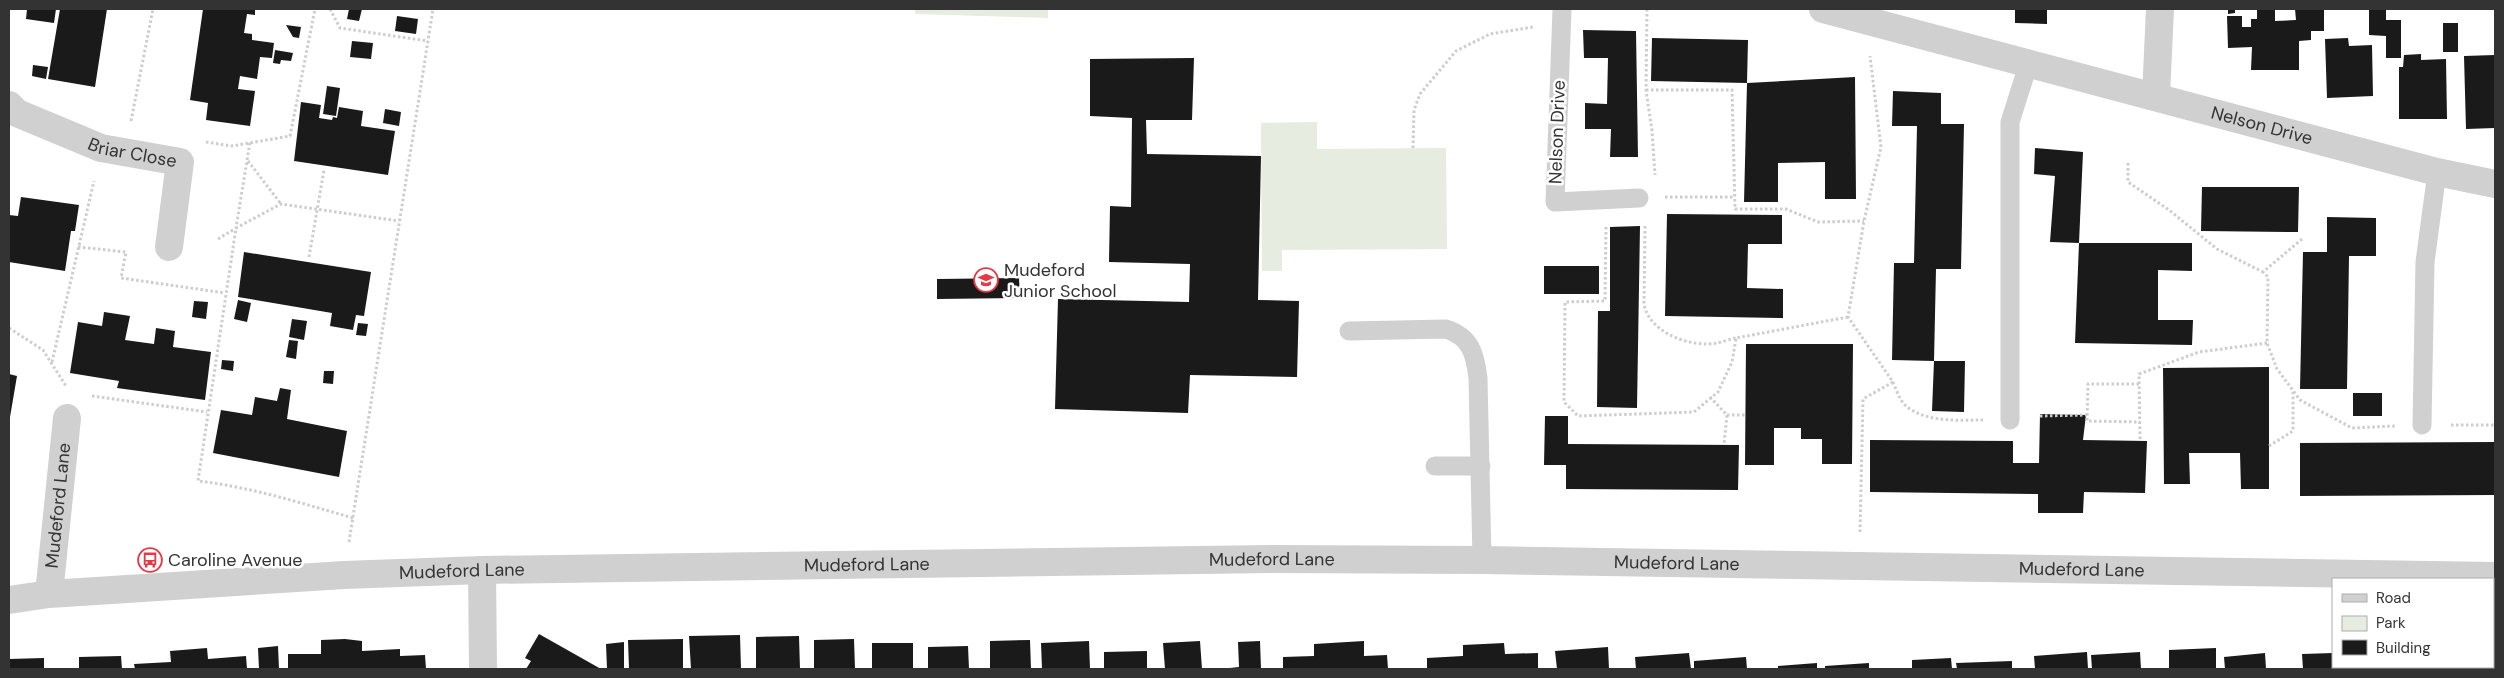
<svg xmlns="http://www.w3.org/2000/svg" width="2504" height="678" font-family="'DM Sans',sans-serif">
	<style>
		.green { fill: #e6ecdf }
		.building { fill: #1a1a1a }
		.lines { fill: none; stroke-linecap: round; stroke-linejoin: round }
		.path { stroke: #cdcdcd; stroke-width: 3; stroke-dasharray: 2.5 2.5; stroke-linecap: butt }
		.lane { stroke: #d0d0d0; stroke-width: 19 }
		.street { stroke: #d0d0d0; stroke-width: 28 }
		.labels { text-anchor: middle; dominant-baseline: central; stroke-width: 5; stroke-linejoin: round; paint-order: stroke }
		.street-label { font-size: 18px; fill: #333; stroke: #fff }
		.poi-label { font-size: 18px; fill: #333; stroke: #fff; text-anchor: start }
	</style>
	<rect width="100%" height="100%" fill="#fff"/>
	<path class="green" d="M915,9H1048V18L915,14Z
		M1317,122V149L1446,148L1447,249L1282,250V271H1262L1261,123Z"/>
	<path class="building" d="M27,9H56L54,23L26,19Z
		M60,9H107L95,87L48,79Z
		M203,9H255V15L247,14L244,33L252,34V40L274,43L272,58L260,57L257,79L240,76L238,89L255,91L250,126L206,120L208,103L190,100Z
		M349,9H362L359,21L347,19Z
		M2015,9H2047V24L2015,23Z
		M2228,9H2235V13L2228,14Z
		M2257,9H2275V21L2296,20L2295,9H2324V31H2311V40L2299,41V70H2251L2252,47L2228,48L2227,16H2242V27H2251V19H2257Z
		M2369,9H2386V20H2401V58H2386V36L2369,35Z
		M397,16L418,19L416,34L395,31Z
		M2443,23H2458V52H2443Z
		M286,25L301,27L299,38L293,37Z
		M1583,30L1636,31L1638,157H1610L1611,129H1585V103L1607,104L1608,58H1584Z
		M1652,38L1748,40L1747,83L1651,81Z
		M2348,38L2349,46L2372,45L2373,96L2327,98L2325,39Z
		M352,41L373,43L371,59L350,57Z
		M275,50L293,53L291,61L281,60L280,64L273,63Z
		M2421,54V60L2446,59L2447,119H2399V67H2403L2404,55Z
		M2495,55V128L2466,129L2464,56Z
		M1194,58L1192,120H1146L1147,154L1261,156L1258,300L1299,301L1297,377L1190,375L1188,413L1055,409L1058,299L1189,302L1190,264L1109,262L1110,206L1131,207L1132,118L1090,116V59Z
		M33,65L48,67L46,79L32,76Z
		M1855,77L1856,199H1825V162L1778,163V202H1744L1747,83Z
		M327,86L340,88L336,116L323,114Z
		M1893,91L1941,93V124H1964L1961,269H1936L1934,361L1892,360L1894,263H1914L1917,126H1892Z
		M301,102L321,105L319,118L332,120L333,117L337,118L339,107L363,111L361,126L395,131L388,175L294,161Z
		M385,109L401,112L399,126L383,123Z
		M2035,148L2083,152L2079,243L2050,242L2055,176L2034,174Z
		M2202,187H2299L2298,232L2201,231Z
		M21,197L79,205L75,231H71L65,271L9,262V215L18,216Z
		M1667,214L1782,215V244H1748L1747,288L1783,289V318L1665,316Z
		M2327,217L2376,218V256H2349L2347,389H2300L2303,252H2327Z
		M1640,226L1637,408L1597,407L1598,311H1610V227Z
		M2079,243H2192V271L2158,270V320H2193L2192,345L2075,343Z
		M244,252L371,272L364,316L356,315L353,330L330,326L332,313L238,297Z
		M1544,266H1599V294H1544Z
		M1019,278L1020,298L937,299V279Z
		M238,300L251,303L247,322L234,319Z
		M194,301L208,302L206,319L192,317Z
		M104,312L130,316L125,340L154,344L156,328L175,331L173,347L211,352L205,400L117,388L119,381L70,373L78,322L102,326Z
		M292,319L307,321L304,340L289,337Z
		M358,323L368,324L366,336L356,335Z
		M289,340L298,341L296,359L286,357Z
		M1746,344H1853L1852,464H1822V439H1801V428H1774V465H1745Z
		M222,360L234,361L233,371L221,369Z
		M1934,361H1965L1964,412L1932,411Z
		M2269,367V489H2241L2240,453H2189L2190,484H2164L2163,368Z
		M324,371H334L333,384L323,383Z
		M9,374L17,376L10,417H9Z
		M280,388L291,390L287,419L347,431L339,477L213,453L221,410L252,415L255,397L277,401Z
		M2353,393H2382V416H2353Z
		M2040,414L2086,415L2083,440L2147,441L2145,493L2084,492L2083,513H2038V494L1870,492V440L2013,441V463H2039Z
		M1545,416H1568V444L1739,445L1738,490L1566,489V465H1544Z
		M2495,442V495L2300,496V443Z
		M539,634L601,669H526L531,661L525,658Z
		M740,635L741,669H691L689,636Z
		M799,636L800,669H756V637Z
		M345,639L362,641V651L400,649V656L425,655L426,669H288V654H321V640Z
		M683,639V669H629L628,640Z
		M854,639L855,669H814V640Z
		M1030,640L1031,669H990V641Z
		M1089,641L1090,669H1042L1041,643Z
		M1200,641L1202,669H1165L1163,643Z
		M1260,641L1261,669H1220L1239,667L1238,642Z
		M1364,641V656L1387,655L1388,669H1283V657L1314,656V644Z
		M624,642V669H607L606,644Z
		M872,643H913V669H872Z
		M1504,643L1505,654L1538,653V669H1427V658L1463,656V645Z
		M278,646L279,669H259L258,648Z
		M968,646L969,669H928V647Z
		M1608,647L1609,669H1557L1555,651Z
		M207,648L208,659L246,656L247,669H135L134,664L171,662L170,651Z
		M2216,648V669H2169V650Z
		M2493,649H2495V669H2470V667H2493Z
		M1147,651V669H1104V652Z
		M2087,652L2088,669H2035L2034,656Z
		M2140,652L2141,669H2092L2091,655Z
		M1689,653L1691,669H1636L1635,657Z
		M2265,653L2266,669H2225L2224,657Z
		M2333,653V667H2348V669H2303L2302,654Z
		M121,656L122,669H79V657Z
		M1746,657L1747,669H1694V661Z
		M44,658V669H9V659Z
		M1951,658L1952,669H1912V660Z
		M2012,661V669H1957L1956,663Z
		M1817,663V669H1778V666Z
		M1869,663V669H1825V666Z
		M2353,667H2426V669H2353Z"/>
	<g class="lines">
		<path class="path" d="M330,9L340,28L428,41
			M1647,9L1646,90L1652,131L1655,175
			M1646,90H1732L1735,209H1786L1818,222L1864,221
			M131,121L153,9
			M206,142L232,146L290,136L315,9
			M1413,148L1414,110L1420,94L1456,51L1490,34L1533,27
			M248,161L281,204
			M2128,163V182L2169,210L2217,249L2263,272
			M1665,197H1735
			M1645,226L1644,304C1649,333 1691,348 1717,343C1723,342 1730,339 1736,338
			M1606,227L1605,301L1565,302L1564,402L1578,416L1694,412L1718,392L1732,362L1736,338L1848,317
			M218,239L236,228L250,142
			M2302,239L2263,272L2268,277L2267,343L2277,369L2300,400L2352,428L2395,426
			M78,247L126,252L121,278L225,293
			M309,257L324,170
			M9,328L43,350L66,386
			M52,362L94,181
			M1893,382C1896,389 1900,401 1906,406C1927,423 1958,420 1983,420
			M2139,384H2088L2087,421L2140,422
			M92,396L207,412
			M1710,397L1727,415L1724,444
			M1727,415H1746
			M2040,416L2086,415L2087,413
			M2451,425H2495
			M2140,439L2139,374L2199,352L2267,343
			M2269,446L2293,431V391
			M353,518C301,503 251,487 198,481L236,228L281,204L399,221
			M1860,532L1863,399L1893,382L1848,317L1864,221L1881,147L1870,56
			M349,542L433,9"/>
		<path class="lane" d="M1562,9L1555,202L1639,198
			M1349,331L1446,329C1471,337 1475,354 1478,378L1482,560
			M2010,420V122L2029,62
			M2422,425L2425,262L2437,172
			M1435,466H1481"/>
		<g class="street">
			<path id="s1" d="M1823,9L2437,172L2495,184"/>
			<path d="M2156,96L2160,9"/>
			<path id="s2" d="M9,105L17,113L101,148L180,162L169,247"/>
			<path d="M482,570L483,669"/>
			<path id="s3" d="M49,594L67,418"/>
			<path id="s4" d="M9,600L49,594L344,575L482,570L1272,559L1482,560L2495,576"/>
		</g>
	</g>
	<defs>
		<g id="school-ring" transform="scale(1.25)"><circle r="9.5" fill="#fff" stroke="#e63946" stroke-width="1.5"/><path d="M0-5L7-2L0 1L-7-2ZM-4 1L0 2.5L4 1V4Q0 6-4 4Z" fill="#e63946"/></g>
		<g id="bus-ring" transform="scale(1.25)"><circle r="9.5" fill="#fff" stroke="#e63946" stroke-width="1.5"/><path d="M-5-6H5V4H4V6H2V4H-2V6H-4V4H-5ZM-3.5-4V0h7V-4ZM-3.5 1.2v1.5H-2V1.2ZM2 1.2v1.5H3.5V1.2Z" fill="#e63946"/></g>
	</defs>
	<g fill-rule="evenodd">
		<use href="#school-ring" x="986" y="280"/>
		<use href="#bus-ring" x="150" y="560"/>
	</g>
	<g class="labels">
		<g class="street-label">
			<text stroke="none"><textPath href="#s1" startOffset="454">Nelson Drive</textPath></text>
			<text transform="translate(1557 132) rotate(-88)">Nelson Drive</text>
			<text stroke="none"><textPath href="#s2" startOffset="134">Briar Close</textPath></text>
			<text stroke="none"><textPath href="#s3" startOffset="89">Mudeford Lane</textPath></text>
			<text stroke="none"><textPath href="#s4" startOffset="1264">Mudeford Lane</textPath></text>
			<text stroke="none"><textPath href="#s4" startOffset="1669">Mudeford Lane</textPath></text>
			<text stroke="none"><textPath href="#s4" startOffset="859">Mudeford Lane</textPath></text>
			<text stroke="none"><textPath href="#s4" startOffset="2074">Mudeford Lane</textPath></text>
			<text stroke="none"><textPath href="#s4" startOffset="454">Mudeford Lane</textPath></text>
		</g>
		<g class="poi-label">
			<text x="1004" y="270">Mudeford<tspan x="1004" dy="21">Junior School</tspan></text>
			<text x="168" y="560">Caroline Avenue</text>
		</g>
	</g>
	<rect width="2504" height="678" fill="none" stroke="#333333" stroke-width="20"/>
	<rect x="2332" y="578" width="162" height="90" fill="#ffffff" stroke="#adadad"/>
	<rect x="2342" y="594" width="25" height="8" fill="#d0d0d0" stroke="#adadad"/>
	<text x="2376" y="603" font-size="15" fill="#333333">Road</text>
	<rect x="2342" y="616" width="25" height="15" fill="#e6ecdf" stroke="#adadad"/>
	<text x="2376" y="628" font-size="15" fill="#333333">Park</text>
	<rect x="2342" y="640" width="25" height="15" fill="#1a1a1a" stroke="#adadad"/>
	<text x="2376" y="653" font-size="15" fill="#333333">Building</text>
</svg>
